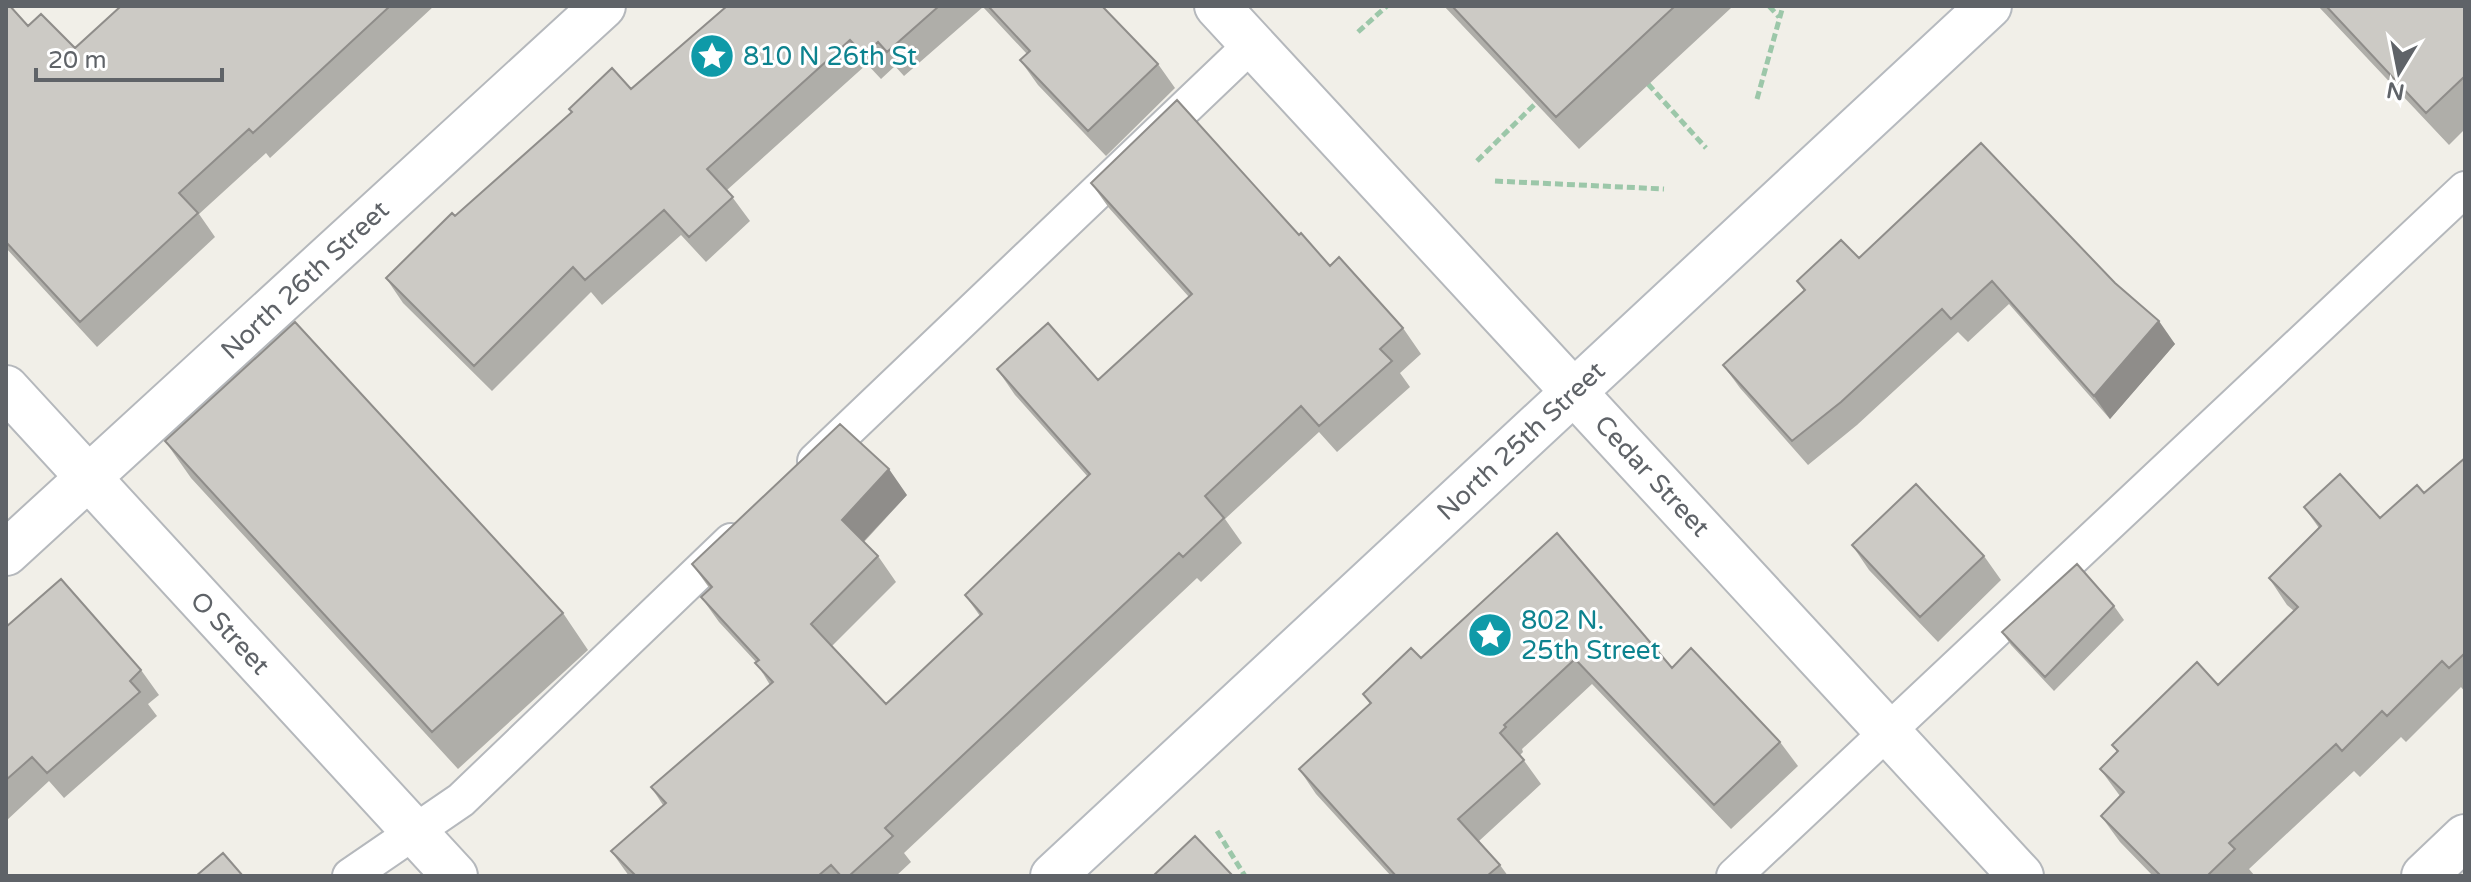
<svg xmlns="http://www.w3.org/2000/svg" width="2471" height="882" font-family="'Varela Round',sans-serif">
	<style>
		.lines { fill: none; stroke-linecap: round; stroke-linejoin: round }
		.service-casing { stroke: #b5b8bc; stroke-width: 38 }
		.minor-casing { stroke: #b5b8bc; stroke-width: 48 }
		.secondary-casing { stroke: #b6babf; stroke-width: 48 }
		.path { stroke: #9cc7a9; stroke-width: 5; stroke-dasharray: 8 4; stroke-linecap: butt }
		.service { stroke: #fff; stroke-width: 34 }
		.minor { stroke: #fff; stroke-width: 44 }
		.secondary { stroke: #fff; stroke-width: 44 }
		.wall { fill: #afaea9 }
		.shaded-wall { fill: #8f8d8a }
		.building { fill: #cccac5; stroke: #8f8d8a; stroke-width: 2 }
		.labels { text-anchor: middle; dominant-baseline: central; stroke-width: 6; stroke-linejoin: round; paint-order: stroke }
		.culture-label { font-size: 26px; fill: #0d838f; stroke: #fff; text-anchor: start }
		.street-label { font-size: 26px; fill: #5f6368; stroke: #fff }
	</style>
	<rect width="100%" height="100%" fill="#f1efe8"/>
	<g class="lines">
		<g class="service-casing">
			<path id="service" d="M815,461L1252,44
				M350,876L461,800L731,541
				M1734,876L2465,189"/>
		</g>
		<g class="minor-casing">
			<path id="minor" d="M1217,6L2021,876
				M6,388L455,876
				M6,553L603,6
				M2424,876L2465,837"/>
		</g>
		<g class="secondary-casing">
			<path id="secondary" d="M1053,876L1989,6"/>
		</g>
		<path class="path" d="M1769,6L1779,17
			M1358,32L1387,6
			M1648,84L1706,148
			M1757,99L1783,6
			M1477,161L1536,103
			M1495,181L1664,189
			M1217,831L1245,876"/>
		<use href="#service" class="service"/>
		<use href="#minor" class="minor"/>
		<use href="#secondary" class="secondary"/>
	</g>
	<path class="wall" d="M6,6L28,26L75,48L121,6H434L270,158L266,153L199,214L215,237L97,347L6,248Z
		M727,6H1102L1158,64L1175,88L1106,156L1038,85L1020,60L1027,54L983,7L904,76L895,66L881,79L867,64L727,190L750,221L706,262L681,235L602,305L591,292L492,391L403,303L386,278L631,89Z
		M1444,6H1730L1731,8L1579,149Z
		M2318,6H2465V129L2449,145Z
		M1091,183L1299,235L1330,266L1403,328L1421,354L1400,373L1410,387L1337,452L1319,432L1225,519L1242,543L1201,582L1197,578L904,853L911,862L896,876H629L611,851L663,805L651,787L770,685L756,662L719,622L701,597L710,589L692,564L907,495L864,542L878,556L896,582L832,646L886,704L980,616L965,595L1088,477L1015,395L997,369L1098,380L1189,297L1109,208Z
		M1859,258L2115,283L2175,344L2110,419L2009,304L1968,342L1958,332L1857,425L1808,465L1740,388L1723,365L1804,291L1797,281Z
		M165,441L563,613L588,650L458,769L191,478Z
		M2465,458V692L2461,687L2406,742L2401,737L2360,777L2354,771L2249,869L2254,875L2253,876H2153L2120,842L2101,816L2120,796L2100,769L2117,752L2112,745L2218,685L2294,611L2287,605L2269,578L2319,528L2304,507L2380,518L2424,493Z
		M1557,533L1672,668L1780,742L1798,766L1731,829L1592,684L1522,749L1523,752L1520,755L1541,784L1479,841L1500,865L1508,876H1391L1316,794L1299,769L1370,704L1363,694L1421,658Z
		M1852,545L1984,556L2001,580L1938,642L1869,570Z
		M2114,606L2124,620L2054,691L2011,645L2002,632Z
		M6,627L141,670L159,695L148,704L157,716L64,798L49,781L6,821Z"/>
	<path class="shaded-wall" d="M2159,321L2175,344L2110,419L2094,396Z
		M889,469L907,495L860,545L842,520Z"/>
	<path class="building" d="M6,6H10L28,26L41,14L75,48L121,6H390L253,133L249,129L179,193L198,213L80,322L6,242Z
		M727,6H939L887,52L878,42L864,55L850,40L707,169L733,197L689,237L664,210L585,280L573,267L474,366L386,278L452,213L455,216L572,112L569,109L612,68L631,89Z
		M988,6H1102L1158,64L1088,131L1020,60L1030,51Z
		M1452,6H1675L1556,117Z
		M2326,6H2465V76L2426,113Z
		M1177,100L1299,235L1301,233L1330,266L1339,257L1403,328L1380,349L1392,361L1319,426L1301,406L1205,496L1224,518L1183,557L1179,553L885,828L893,836L849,876H841L831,865L818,876H636L611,851L666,803L651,787L773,682L755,663L759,660L701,597L712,587L692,564L840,424L889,469L842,520L878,556L811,624L886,704L982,614L965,595L1090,474L997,369L1048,323L1098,380L1192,294L1091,183Z
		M1981,143L2115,283L2159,321L2094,396L1992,281L1951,319L1942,309L1841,402L1792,441L1723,365L1805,290L1797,281L1841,240L1859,258Z
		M295,322L563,613L432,732L165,441Z
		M2465,458V653L2449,668L2442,661L2387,716L2382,711L2342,751L2336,744L2229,843L2235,849L2207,876H2161L2101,816L2124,792L2100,769L2118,751L2112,745L2197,662L2218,685L2298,607L2269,578L2321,526L2304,507L2340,474L2380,518L2417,485L2424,493Z
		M1916,484L1984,556L1920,617L1852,545Z
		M1557,533L1672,668L1691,648L1780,742L1714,805L1575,659L1504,725L1506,727L1500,733L1524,760L1458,819L1500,865L1487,876H1396L1299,769L1371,703L1363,694L1411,648L1421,658Z
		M2077,564L2114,606L2045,677L2002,632Z
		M61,579L141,670L130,681L140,692L47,773L32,757L6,780V627Z
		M1195,836L1233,876H1153Z
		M223,853L243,876H196Z"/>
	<defs>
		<g id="sight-disc" transform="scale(2.3)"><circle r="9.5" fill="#0f9aa8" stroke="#fff"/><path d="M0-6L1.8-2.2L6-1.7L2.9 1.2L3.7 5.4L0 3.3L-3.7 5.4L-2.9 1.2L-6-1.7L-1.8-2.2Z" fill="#fff"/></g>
	</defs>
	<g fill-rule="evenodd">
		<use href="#sight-disc" x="712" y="56"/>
		<use href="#sight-disc" x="1490" y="635"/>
	</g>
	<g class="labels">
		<g class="culture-label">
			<text x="743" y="56">810 N 26th St</text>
			<text x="1521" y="620">802 N.<tspan x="1521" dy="30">25th Street</tspan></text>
		</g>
		<g class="street-label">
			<text transform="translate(305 280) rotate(-43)">North 26th Street</text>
			<text transform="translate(1521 441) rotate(-43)">North 25th Street</text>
			<text transform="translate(1652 476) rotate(47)">Cedar Street</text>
			<text transform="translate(230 633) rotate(47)">O Street</text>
		</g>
	</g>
	<rect width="2471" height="882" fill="none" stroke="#5f6368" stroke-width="16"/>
	<g transform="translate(2399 72) rotate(190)" stroke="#ffffff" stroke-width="6" paint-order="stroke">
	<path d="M0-6L14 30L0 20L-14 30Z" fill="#5f6368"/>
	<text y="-12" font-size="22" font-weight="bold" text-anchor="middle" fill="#5f6368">N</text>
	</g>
	<path d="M36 68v12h186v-12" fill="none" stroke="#5f6368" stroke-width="4"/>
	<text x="48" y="68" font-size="24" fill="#5f6368" stroke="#ffffff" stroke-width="6" paint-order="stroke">20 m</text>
</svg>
